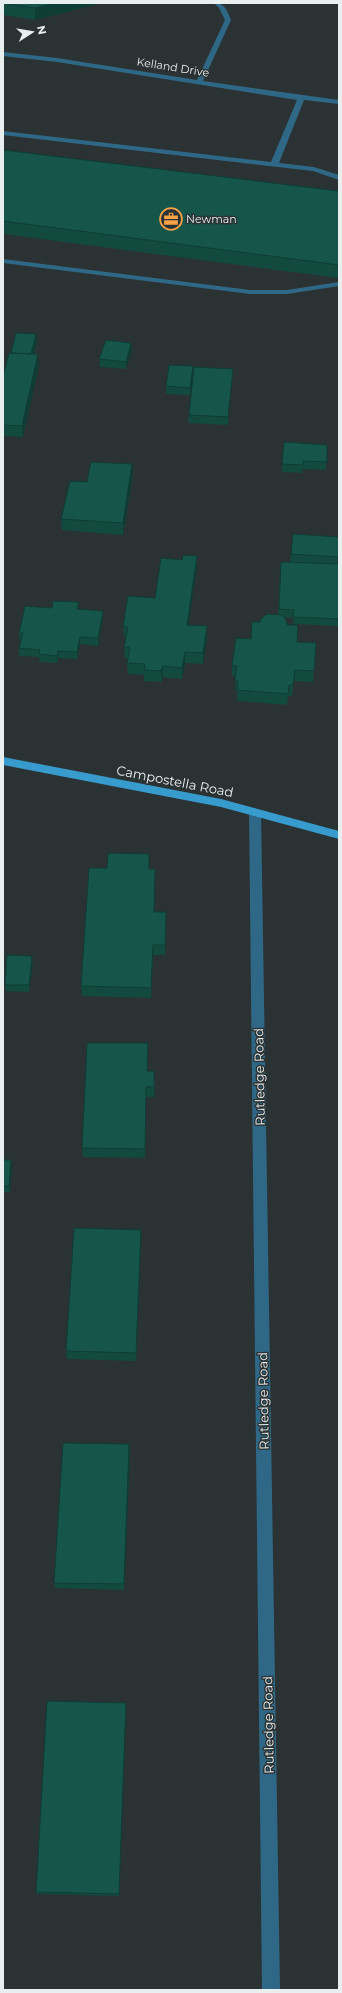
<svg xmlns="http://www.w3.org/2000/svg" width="342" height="1993" font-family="Montserrat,sans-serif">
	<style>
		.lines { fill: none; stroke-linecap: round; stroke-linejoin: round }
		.minor { fill: #2f6886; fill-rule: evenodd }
		.major { fill: #379bcd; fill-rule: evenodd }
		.wall { fill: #134a40 }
		.shaded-wall { fill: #0f3c34 }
		.building { fill: #16564a; stroke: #0f3c34 }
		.labels { text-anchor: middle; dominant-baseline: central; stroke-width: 3; stroke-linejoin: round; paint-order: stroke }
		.far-street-label { font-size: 11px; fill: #e9eeee; stroke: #2b3233 }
		.far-poi-label { font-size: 11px; fill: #e9eeee; stroke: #2b3233; text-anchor: start }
		.street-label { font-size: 13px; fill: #e9eeee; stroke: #2b3233 }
	</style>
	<rect width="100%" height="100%" fill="#2b3233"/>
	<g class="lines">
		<path class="minor" d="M214,3C225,3 227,10 231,20L203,81L339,100V104L304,100L279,163L314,167L339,175V180L313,171L3,135V131L271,162L297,100L57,62L3,56V52L57,58L197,80L225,20L219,8Z
			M3,259L250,290H287L339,282V286L287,294H250L3,263Z
			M255,808L261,812L280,1990H262L249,812Z"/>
		<path class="major" d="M3,757L221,799L339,831V839L221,807L3,765Z"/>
	</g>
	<path class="wall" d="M3,3H102L35,20L3,15Z
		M3,150L339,191V273L338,278L3,234Z
		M36,334L37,342L34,354L39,365L23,437L3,436V377L11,353Z
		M131,343L132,350L126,369L100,367L99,359Z
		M193,366V374L190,395L166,394V386Z
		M232,376L228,425L188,423L189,415Z
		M327,445L326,470L302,469V473L282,472V464Z
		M132,464L133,475L123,535L62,530L61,519L87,482Z
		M293,534L338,557L337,564L339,619L338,626L293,624V618L284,617L287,625L297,642L316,643L313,682L294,681L292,696H288L287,705L237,701V691H235L236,676H232V665L251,639L260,622L278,614L280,569L335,564L290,562Z
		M197,556V567L188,625L207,626V637L203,664L185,663L182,679L163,677L162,682L144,681V675L128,674L127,663L128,658H125L124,647L126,638L124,637L123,626L155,598L182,560Z
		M52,608L79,609L103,619L98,646L80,644L77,659L58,658L57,663L40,662L39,657L19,656V648L21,640H20L19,633Z
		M149,869L155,879L154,912L166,922L165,955H153L151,998L82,996L81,986Z
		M33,963L29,992L6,991L5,985Z
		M148,1043L147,1071L155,1081L154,1097H146L145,1158L83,1157L82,1148Z
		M3,1160H11L12,1166L10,1192H3Z
		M141,1238L136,1361L67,1359L66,1351Z
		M129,1444L130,1451L124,1590L55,1588L54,1583Z
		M126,1703V1708L119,1896L38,1894L36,1892Z"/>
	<path class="shaded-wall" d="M54,3H102L35,20V8Z
		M339,264V273L338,278Z
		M36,334L37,342L31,364L30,357Z
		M131,343L132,350L126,369V362Z
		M38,354L39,365L23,437L22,426Z
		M193,366V374L190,395V388Z
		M132,464L133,475L123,535V523Z
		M197,556V567L187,636V625Z
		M103,611V619L98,646V638Z
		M207,626V637L203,664V653Z
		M80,637V644L77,659V652Z
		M58,651V658L57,663V656Z
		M185,652V663L182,679V668Z
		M163,666V677L162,682L161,671Z
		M155,869V879L154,922V912Z
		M166,912V922L165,955V945Z
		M153,945V955L151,998V988Z
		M32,956L33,963L29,992V985Z
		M11,1160L12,1166L10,1192L9,1186Z
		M141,1230V1238L136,1361V1353Z
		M129,1444L130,1451L124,1590V1584Z
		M126,1703V1708L119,1896V1894Z"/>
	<path class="building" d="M4,3H54L35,8Z
		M3,150L339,191V265L3,221Z
		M16,333L36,334L31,354L11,353Z
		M106,340L131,343L126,362L99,359Z
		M9,353L38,354L22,426L3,425V377Z
		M169,365L193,366L190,388L166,386Z
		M194,367L233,369L228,417L189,415Z
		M284,442L327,445V462L303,461V465L282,464Z
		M91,462L132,464L123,523L61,519L70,481L87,482Z
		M293,534L339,537L338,557L291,554Z
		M183,555L197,556L187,625L207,626L203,653L185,652L182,668L163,666L161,671L144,670L145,664L127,663L130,648L124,647L128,627L123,626L128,596L155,598L161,558L182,560Z
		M281,562L339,564V619L293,617L294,610L279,609Z
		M53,601L79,602L77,609L103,611L98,638L80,637L77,652L58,651L57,656L39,654L40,650L19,648L23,633H19L25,606L52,608Z
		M267,614L283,615L287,622V625H298L297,642L316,643L314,671L295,670L293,685H289L288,694L237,690L238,681L235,680L237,666L232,665L236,638L251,639L252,622H260V620Z
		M108,853L149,854V869H155L154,912H166L165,945H153L151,988L81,986L89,868H107Z
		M7,955L32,956L29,985H5Z
		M87,1043H148L147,1071H154V1087H146L145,1149L82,1148Z
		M3,1160H11L9,1186H3Z
		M74,1228L141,1230L136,1353L66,1351Z
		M63,1443L129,1444L124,1584L54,1583Z
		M47,1701L126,1703L119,1894L36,1892Z"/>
	<defs>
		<g id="office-ring" transform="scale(1.15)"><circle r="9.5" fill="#2b3233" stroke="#f6a247" stroke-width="1.5"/><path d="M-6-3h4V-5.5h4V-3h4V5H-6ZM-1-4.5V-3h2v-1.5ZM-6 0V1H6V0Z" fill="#f6a247"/></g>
	</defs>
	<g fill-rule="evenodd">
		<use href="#office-ring" x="171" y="219"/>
	</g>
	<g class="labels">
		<g class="far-street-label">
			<text transform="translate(173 67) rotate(9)">Kelland Drive</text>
		</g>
		<g class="far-poi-label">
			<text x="186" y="219">Newman</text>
		</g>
		<g class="street-label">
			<text transform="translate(175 781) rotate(11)">Campostella Road</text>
			<text transform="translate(259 1077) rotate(-91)">Rutledge Road</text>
			<text transform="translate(263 1401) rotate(-91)">Rutledge Road</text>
			<text transform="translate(268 1725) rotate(-91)">Rutledge Road</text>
		</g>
	</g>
	<rect width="342" height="1993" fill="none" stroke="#e9eeee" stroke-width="8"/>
	<g transform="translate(32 32) rotate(78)" stroke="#2b3233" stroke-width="3" paint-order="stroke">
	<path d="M0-3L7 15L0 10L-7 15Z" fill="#e9eeee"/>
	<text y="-6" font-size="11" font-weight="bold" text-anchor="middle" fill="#e9eeee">N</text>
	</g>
</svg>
